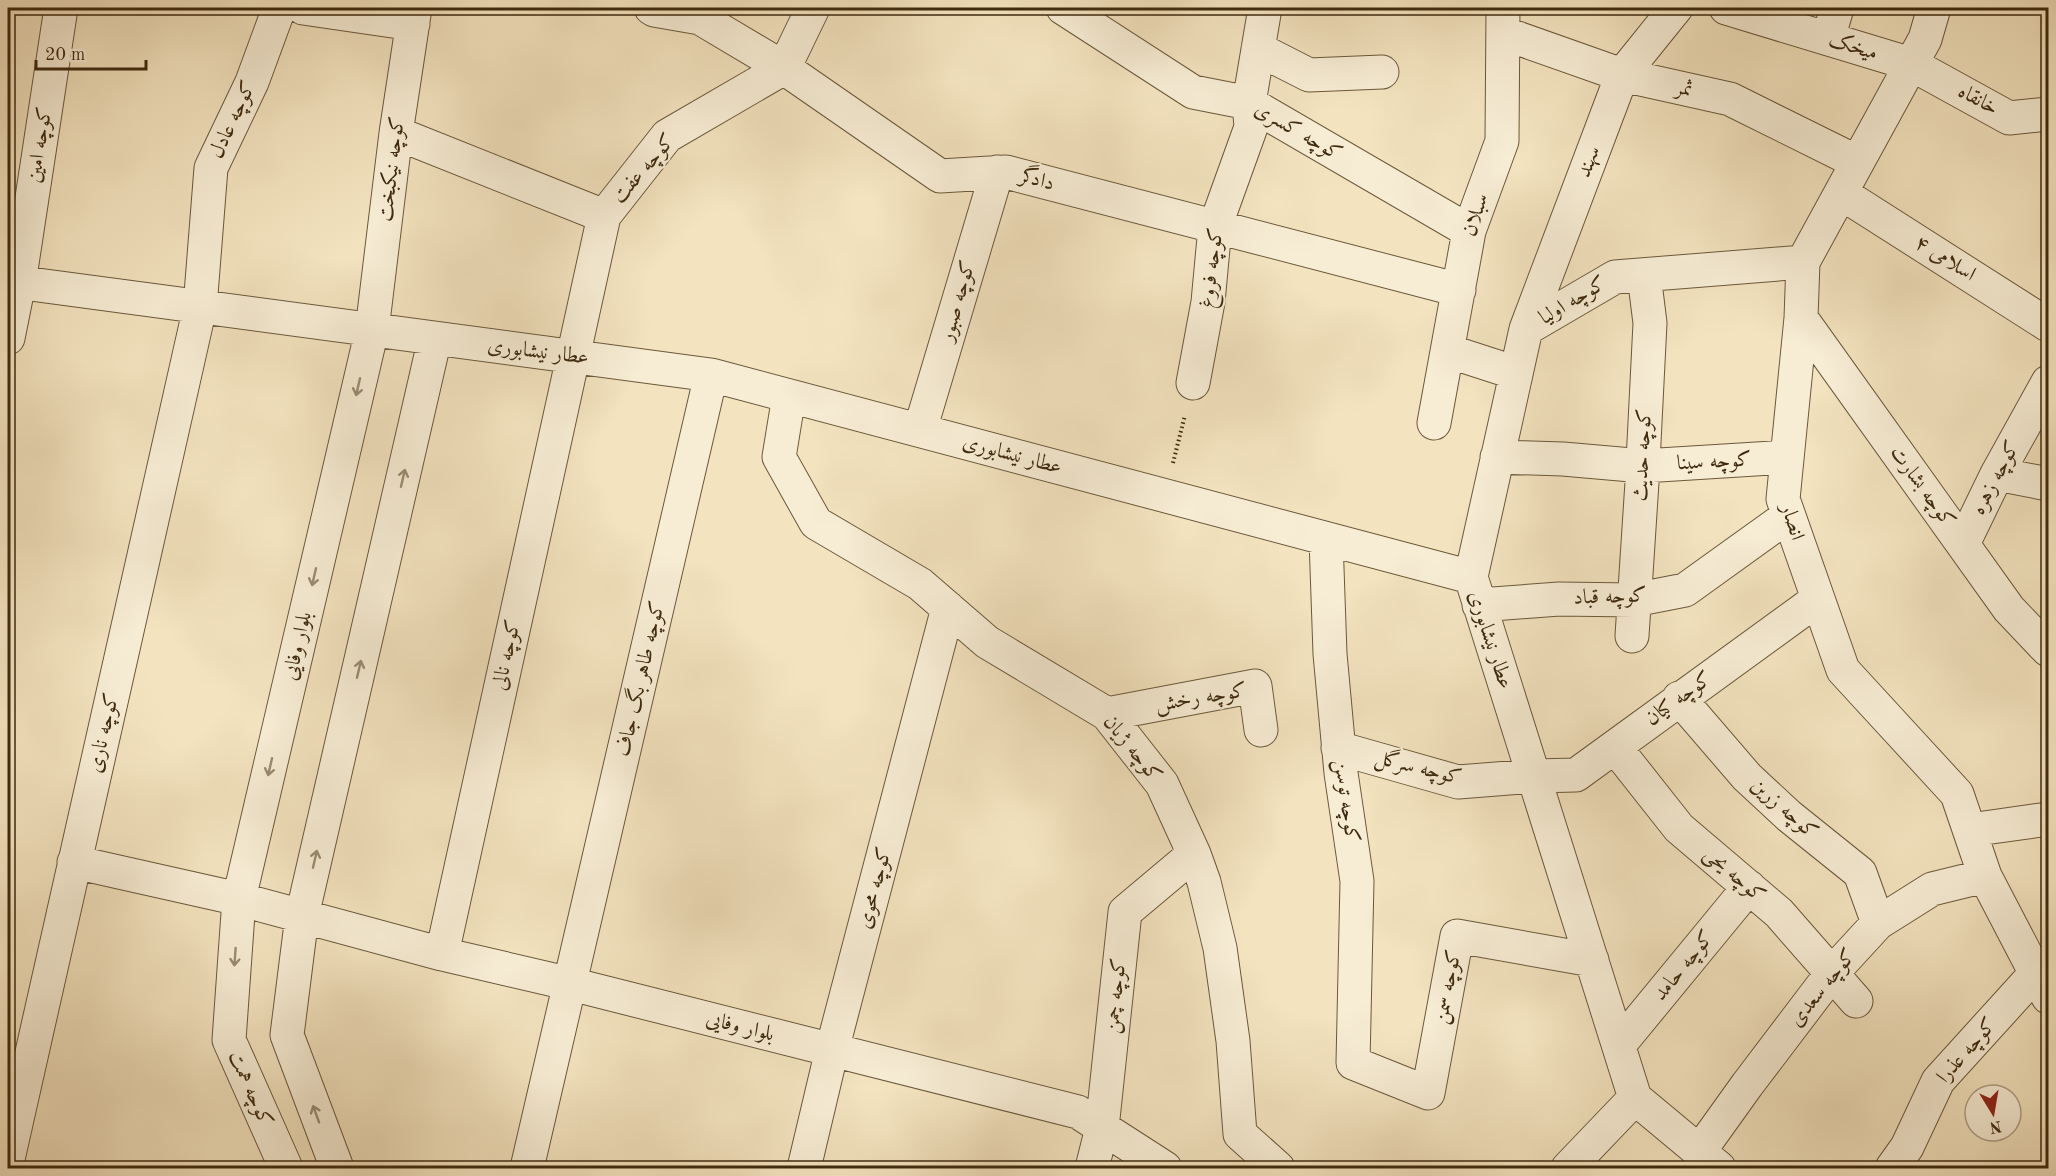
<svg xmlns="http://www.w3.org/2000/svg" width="2056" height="1176" font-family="'Old Standard TT',Amiri,serif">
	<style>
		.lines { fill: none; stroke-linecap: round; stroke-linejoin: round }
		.minor-casing { stroke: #6b583a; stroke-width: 35 }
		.path { stroke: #3e2a0e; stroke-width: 4; stroke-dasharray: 1.5 3; stroke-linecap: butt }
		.minor { stroke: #f7edd5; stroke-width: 33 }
		.oneway { stroke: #9a8c72 }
		.labels { text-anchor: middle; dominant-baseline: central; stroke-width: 4.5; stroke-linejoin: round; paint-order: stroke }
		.street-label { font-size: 21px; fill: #3e2a0e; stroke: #f7edd5 }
	</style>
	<rect width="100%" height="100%" fill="#f3e3bf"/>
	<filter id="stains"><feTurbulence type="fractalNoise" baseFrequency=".00333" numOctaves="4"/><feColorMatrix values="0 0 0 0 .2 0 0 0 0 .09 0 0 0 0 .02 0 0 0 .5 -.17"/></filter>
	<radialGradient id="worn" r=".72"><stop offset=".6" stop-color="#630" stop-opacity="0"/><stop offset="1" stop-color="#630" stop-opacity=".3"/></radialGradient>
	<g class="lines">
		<g class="minor-casing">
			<path id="minor" d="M303,8L413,24
				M651,8L654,10L700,18L784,68L940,176L1006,172L1459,290
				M1063,8L1193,92L1249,103L1469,231
				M1726,8L1911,64L2009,118L2048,114
				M1934,8L1925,39L1803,262L1801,318L1783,499L1843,670L1957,794L1985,876L2048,997
				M1503,33L1622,75L1730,99L1857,162
				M1828,39L1837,8
				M1258,49L1309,75L1382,72
				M396,133L604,216
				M1841,193L2048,325
				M8,281L711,375L1471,577L1635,1098
				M1801,318L2009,609L2048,650
				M1526,329L1622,75L1676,8
				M8,338L19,283L61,8
				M1448,351L1516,373
				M1193,383L1208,302L1215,227L1251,127L1249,103L1265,8
				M789,396L779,457L816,523L920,584L987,642L1107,714L1162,784L1194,854L1204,882L1220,948L1233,1041L1240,1134L1278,1168
				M1434,423L1469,231L1502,141L1503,8
				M920,430L997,172
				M1497,457L1563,459L1643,466L1787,457
				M1997,474L2048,484
				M1326,539L1330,654L1341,773L1357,881L1353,1063L1428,1093L1457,936L1592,960
				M1963,544L1997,474L2048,382
				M1471,577L1526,329L1615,277L1803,262
				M1479,605L1559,599L1634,600L1685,590L1788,516
				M1632,636L1642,482L1650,323L1644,275
				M1679,698L1747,777L1789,816L1860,873L1878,923
				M1107,714L1255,686L1261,730
				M1615,747L1679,828L1779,913L1856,1001
				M1338,748L1458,782L1534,776L1576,775L1818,599
				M1970,830L2048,819
				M74,862L239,899L442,954L571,984L1078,1112L1165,1168
				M442,954L604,216L667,136L784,68L813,8
				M1619,1045L1749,887
				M1635,1098L1719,1168
				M1699,1152L1747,1085L1832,973L1878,923L1932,889L1985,876
				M8,1159L200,307L211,168L252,82L277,14V8
				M286,1168L229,1040L239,899L372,330L396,133L415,8
				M337,1168L287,1035L302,916L435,338
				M527,1168L711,375
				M804,1168L832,1050L948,608
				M1092,1168L1102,1128L1125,912L1194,854
				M1568,1168L1635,1098
				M1892,1168L1907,1147L1938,1081L2036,973"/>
		</g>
		<path class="path" d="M1173,463L1185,415"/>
		<use href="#minor" class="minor"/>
	</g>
	<defs><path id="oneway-shaft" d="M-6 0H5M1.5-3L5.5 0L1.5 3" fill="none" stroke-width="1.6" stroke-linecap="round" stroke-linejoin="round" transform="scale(1.5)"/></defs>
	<g class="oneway">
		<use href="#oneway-shaft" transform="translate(358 387) rotate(103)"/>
		<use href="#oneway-shaft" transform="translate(403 478) rotate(-77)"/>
		<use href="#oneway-shaft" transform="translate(314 577) rotate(103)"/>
		<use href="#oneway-shaft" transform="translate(359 669) rotate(-77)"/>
		<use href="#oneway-shaft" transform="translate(270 767) rotate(103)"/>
		<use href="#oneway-shaft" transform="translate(315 859) rotate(-77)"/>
		<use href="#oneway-shaft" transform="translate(235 957) rotate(94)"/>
		<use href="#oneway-shaft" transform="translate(316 1114) rotate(-110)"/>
	</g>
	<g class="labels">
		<g class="street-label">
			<text transform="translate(1853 47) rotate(17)">میخک</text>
			<text transform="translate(1684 89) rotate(12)">ثمر</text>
			<text transform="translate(1978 100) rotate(28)">خانقاه</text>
			<text transform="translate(233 120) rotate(-65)">کوچه عادل</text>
			<text transform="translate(1298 132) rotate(30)">کوچه کسری</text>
			<text transform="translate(40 145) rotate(-81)">کوچه امین</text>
			<text transform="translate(1589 162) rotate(-69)">سهند</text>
			<text transform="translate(392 169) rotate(-83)">کوچه نیکبخت</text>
			<text transform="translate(644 169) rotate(-49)">کوچه عفت</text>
			<text transform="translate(1037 180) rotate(15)">دادگر</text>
			<text transform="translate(1476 215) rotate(-72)">سبلان</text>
			<text transform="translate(1945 259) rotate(32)">اسلامی ۴</text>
			<text transform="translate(1212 268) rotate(-83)">کوچه فروغ</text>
			<text transform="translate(958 301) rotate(-74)">کوچه صبور</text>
			<text transform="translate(1573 301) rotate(-31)">کوچه اولیا</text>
			<text transform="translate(538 352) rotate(7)">عطار نیشابوری</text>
			<text transform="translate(1012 455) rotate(15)">عطار نیشابوری</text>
			<text transform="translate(1643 455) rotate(-87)">کوچه حدیث</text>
			<text transform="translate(1714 462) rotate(-3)">کوچه سینا</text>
			<text transform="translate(1996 478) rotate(-62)">کوچه زهره</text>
			<text transform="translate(1922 487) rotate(54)">کوچه بشارت</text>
			<text transform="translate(1792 522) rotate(73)">انصار</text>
			<text transform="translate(1610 597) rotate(-2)">کوچه قباد</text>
			<text transform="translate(1490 640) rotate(72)">عطار نیشابوری</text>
			<text transform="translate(298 646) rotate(-77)">بلوار وفایی</text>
			<text transform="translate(507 655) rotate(-78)">کوچه نالی</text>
			<text transform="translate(641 679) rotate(-77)">کوچه طاهر بگ جاف</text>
			<text transform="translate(1201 698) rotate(-9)">کوچه رخش</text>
			<text transform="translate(1679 699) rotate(-36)">کوچه کیان</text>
			<text transform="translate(104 733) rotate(-77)">کوچه ناری</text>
			<text transform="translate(1132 749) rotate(51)">کوچه ژیان</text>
			<text transform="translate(1418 768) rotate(14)">کوچه سرگل</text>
			<text transform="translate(1346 801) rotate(82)">کوچه توسن</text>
			<text transform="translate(1784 809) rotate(41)">کوچه زرین</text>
			<text transform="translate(1734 875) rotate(41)">کوچه یحی</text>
			<text transform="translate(875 888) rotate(-75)">کوچه محوی</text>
			<text transform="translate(1684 966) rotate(-51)">کوچه حامد</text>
			<text transform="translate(1448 987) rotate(-79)">کوچه سمن</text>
			<text transform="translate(1823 988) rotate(-51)">کوچه سعدی</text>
			<text transform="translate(1116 996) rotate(-84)">کوچه چمن</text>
			<text transform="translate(740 1027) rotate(14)">بلوار وفایی</text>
			<text transform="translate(1967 1051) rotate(-49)">کوچه عذرا</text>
			<text transform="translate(250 1089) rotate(66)">کوچه همت</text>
		</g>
	</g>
	<rect width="2056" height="1176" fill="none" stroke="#f3e3bf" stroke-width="30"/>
	<rect x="9" y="9" width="2038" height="1158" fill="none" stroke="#3e2a0e" stroke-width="3"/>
	<rect x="15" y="15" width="2026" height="1146" fill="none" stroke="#3e2a0e" stroke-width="1.5"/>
	<g transform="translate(1993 1113) rotate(169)"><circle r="28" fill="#f7edd5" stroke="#ad9f85" stroke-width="1.5"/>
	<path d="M0-4.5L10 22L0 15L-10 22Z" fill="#8f2418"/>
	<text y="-9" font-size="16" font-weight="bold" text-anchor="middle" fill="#3e2a0e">N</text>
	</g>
	<path d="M36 60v9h110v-9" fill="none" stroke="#3e2a0e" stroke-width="3"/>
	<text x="45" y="60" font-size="18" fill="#3e2a0e" stroke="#f7edd5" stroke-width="4.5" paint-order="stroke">20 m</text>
	<rect width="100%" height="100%" filter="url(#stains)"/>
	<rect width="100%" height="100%" fill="url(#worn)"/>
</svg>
